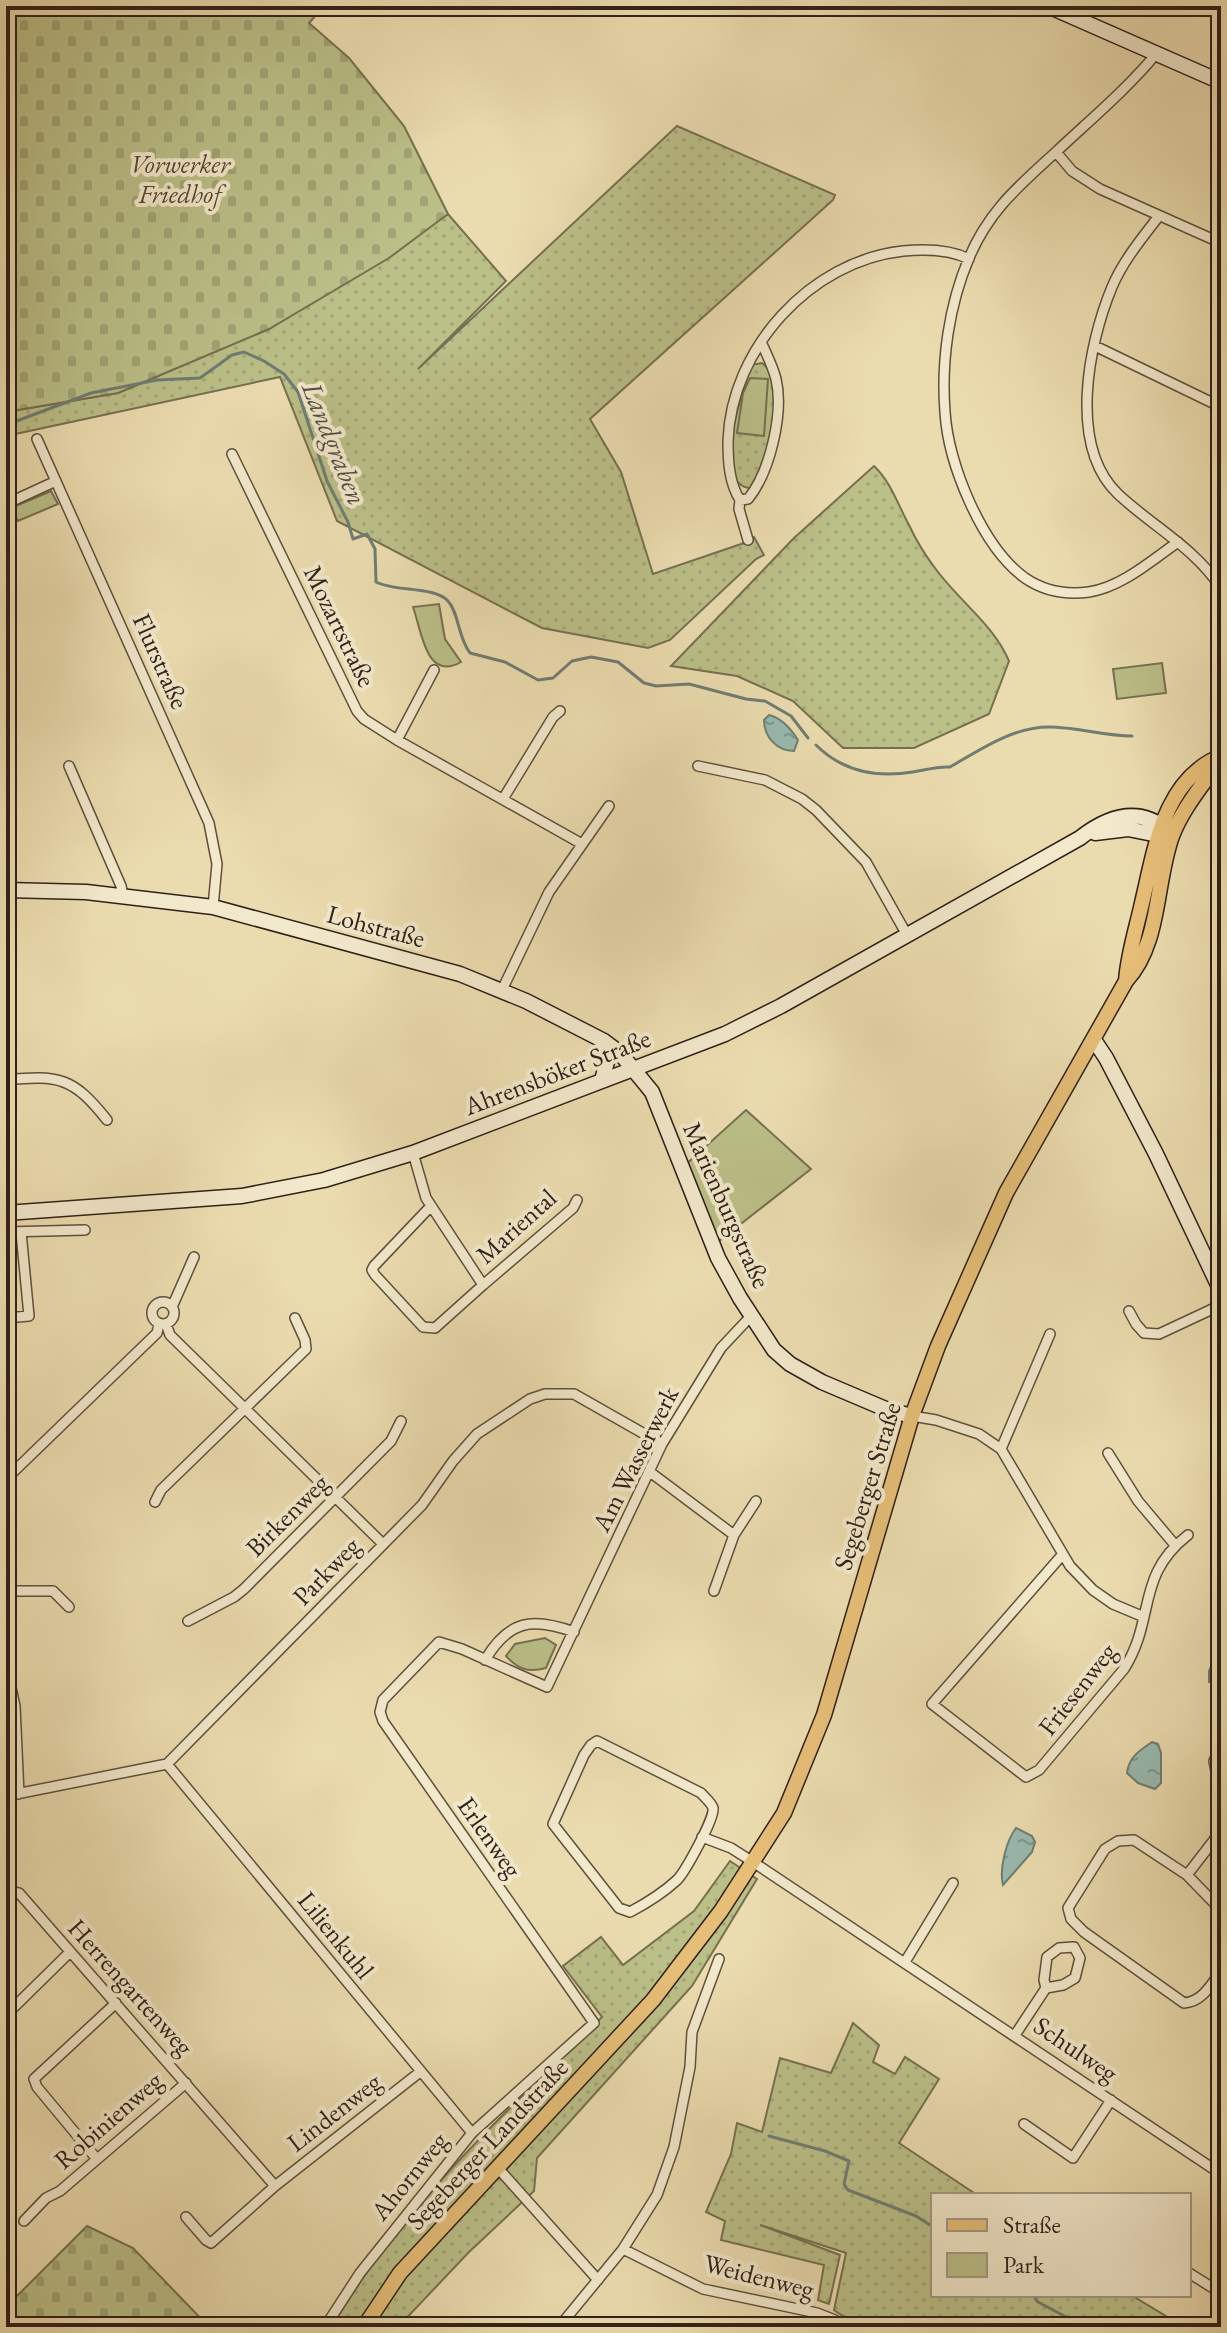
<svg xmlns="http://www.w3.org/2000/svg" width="1227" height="2333" font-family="'EB Garamond',serif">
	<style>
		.grass { fill: url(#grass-dots); stroke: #767050; stroke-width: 2 }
		.cemetery { fill: url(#cemetery-stones); stroke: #767050; stroke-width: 2 }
		.park { fill: #bbbf88; stroke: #767050; stroke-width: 2 }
		.water { fill: url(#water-ripples); stroke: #6f7d73; stroke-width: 2 }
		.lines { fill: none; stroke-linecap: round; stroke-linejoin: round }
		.stream { stroke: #6f7d73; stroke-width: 3 }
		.street-casing { stroke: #5f503e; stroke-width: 12 }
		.secondary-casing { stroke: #302118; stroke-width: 17 }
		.primary-casing { stroke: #302118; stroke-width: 17 }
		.street { stroke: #f2e8cb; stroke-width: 9 }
		.secondary { stroke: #f2e8cb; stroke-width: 14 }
		.primary { stroke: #e6be78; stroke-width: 14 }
		.labels { text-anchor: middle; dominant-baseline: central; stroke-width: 8; stroke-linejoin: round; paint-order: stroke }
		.park-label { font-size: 26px; font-style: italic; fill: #534834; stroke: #f2e8cb }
		.street-label { font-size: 26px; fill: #302118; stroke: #f2e8cb }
		.water-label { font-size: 28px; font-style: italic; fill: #504f46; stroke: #f2e8cb }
	</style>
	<defs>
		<pattern id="grass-dots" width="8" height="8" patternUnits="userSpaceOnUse" patternTransform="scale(2)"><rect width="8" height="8" fill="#bbbf88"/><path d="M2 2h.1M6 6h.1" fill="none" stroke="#a1a475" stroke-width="1.8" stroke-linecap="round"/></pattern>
		<pattern id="cemetery-stones" width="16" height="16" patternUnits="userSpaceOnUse" patternTransform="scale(2)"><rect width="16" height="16" fill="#bbbf88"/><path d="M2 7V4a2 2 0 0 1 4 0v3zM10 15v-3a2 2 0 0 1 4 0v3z" fill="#a1a475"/></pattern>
		<pattern id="water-ripples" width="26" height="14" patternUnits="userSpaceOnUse" patternTransform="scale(2)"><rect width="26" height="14" fill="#99bab0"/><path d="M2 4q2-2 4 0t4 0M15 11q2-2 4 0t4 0" fill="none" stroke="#7d978e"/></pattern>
	</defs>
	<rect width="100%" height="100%" fill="#ebdcaf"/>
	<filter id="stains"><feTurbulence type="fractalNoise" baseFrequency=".0025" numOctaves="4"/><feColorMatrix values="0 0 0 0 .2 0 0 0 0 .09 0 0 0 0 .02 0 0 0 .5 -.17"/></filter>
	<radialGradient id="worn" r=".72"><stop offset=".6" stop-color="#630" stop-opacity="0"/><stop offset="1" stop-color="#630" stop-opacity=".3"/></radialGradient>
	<path class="grass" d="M677,126L835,195L833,200L590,419L621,472L653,574L747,542L754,537L764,555L756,559L670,640L648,648L542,628L337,521L280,377L6,436V412L118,393L269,329L448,214L506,281L418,369Z
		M762,363C787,377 769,471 750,488C709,484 744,387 751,365Z
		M874,466C891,482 898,505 909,525C916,540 925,555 935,568C958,600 994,625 1009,661L989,714L914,748H843L793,701L737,676L671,666L794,538Z
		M730,1861L757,1879L692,1986L537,2158L534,2191L469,2252L398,2327H331C352,2294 373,2261 398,2231C459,2154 532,2087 602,2017L563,1966L601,1937L623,1965L694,1911Z
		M853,2023L879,2045L873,2062L895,2074L905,2057L939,2079L899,2143L977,2195H933V2295H1131L1184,2327H859L834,2310L846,2253L760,2225L840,2255L829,2304L818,2300L824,2265L721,2240L725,2221L706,2212L731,2154L737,2123L762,2132L780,2058L831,2073Z"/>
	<path class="cemetery" d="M6,6H324L309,23L349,58L404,126L448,214L389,258L269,329L118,393L6,412Z
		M87,2226L133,2248L209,2327H22L6,2313V2307Z"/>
	<path class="park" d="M750,378L768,379L764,436L737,433L743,393Z
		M51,491L58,504L18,521L11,508Z
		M439,604L445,639L461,662C426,682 422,632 413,607Z
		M1162,663L1166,693L1117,699L1113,669Z
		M746,1110L811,1169L714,1245L684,1166Z
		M545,1638L556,1645L546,1668C528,1673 518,1669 506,1656L515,1644Z"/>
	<path class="water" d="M769,715C782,718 791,729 798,740L794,751C777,751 764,737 764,720Z
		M1221,1644V1682H1209V1671Z
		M1152,1742L1158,1744L1161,1753V1783L1155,1789L1138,1783L1127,1773C1129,1757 1139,1751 1152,1742Z
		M1016,1828L1032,1836L1035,1842L1032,1852L1003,1885C999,1870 1006,1841 1016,1828Z"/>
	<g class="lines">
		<path class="stream" d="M6,425L91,393L157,380L200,378L232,355L244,352L264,361L284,374L298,392L327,481L348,522L353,539L367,534L375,549L376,582C395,592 435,586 448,601C459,613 458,638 470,653L505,662L538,680L553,678L572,661L591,657L618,662L644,683L656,686L689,684L746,699L765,701L791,716L808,738
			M816,745C843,772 876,778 913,772C926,770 937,766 950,767C981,749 1013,727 1049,727C1077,727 1104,736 1132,736
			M769,2136L825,2151L849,2161L844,2184L848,2190L916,2216L933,2227
			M1033,2295L1038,2302L1085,2327
			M826,2327V2325"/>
		<g class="street-casing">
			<path id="street" d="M1156,54C1127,89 1090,120 1057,151C1020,185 989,210 969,258C949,305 941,361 945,412C948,464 982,547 1025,578C1044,591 1067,595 1089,592C1122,587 1152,560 1178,542
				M1056,152L1072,171L1100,189L1221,243
				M1159,216C1142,238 1123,261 1112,287C1088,345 1068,446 1118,494C1152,526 1195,548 1221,588
				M762,344C767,355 773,367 776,379C784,413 770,472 748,499L740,500C729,483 728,461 728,441C731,349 810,261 903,251C925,249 949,249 969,259
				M1095,346L1221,407
				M37,439L209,823L217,864L213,907
				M232,454L357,711L364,719L397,740L582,844
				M740,500L739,509L748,540
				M6,504L56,481
				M397,740L434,670
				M69,766L121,886L123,896
				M698,766L765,780L802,799L816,810L866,862L907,935
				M503,799L553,717L560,711
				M502,990L549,892L609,806
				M6,1080C59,1075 73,1077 107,1120
				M413,1153L426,1198L483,1285L573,1208L577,1200
				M431,1206L374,1266L372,1270L375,1275L423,1327L435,1328L483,1285
				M6,1232L85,1230
				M152 1313a11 11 0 1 1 22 0a11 11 0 1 1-22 0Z
				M172,1307L194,1257
				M1129,1311L1136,1324L1144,1333L1159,1334L1221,1305
				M6,1318L29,1316L21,1232
				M166,1324L170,1335L383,1544
				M912,1416L936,1420L979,1434L1001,1449L1070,1566L1093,1590L1113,1604L1144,1617
				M1001,1449L1050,1334
				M1108,1453L1138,1501L1175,1545
				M650,1472L734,1535
				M6,1479L157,1333L159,1324
				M155,1502L161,1490L306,1349L305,1340L295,1318
				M1063,1554L932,1704L1026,1777L1039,1770L1124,1669C1156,1619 1135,1576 1188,1535
				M6,1591H53L69,1607
				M714,1591L734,1535L756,1501
				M188,1621L234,1597L244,1589L391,1441L401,1421
				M485,1660C509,1620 532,1617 574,1632
				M6,1665L15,1706L19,1794
				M597,1741L701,1793C705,1798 711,1802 713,1808C715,1818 685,1872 677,1880C663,1893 647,1903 630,1912L619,1908L553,1824L584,1755L591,1745Z
				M1221,1747L1214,1761L1221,1795
				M167,1764L472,2133
				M6,1796L167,1764L422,1505L453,1461L477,1434L530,1399L545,1394H574L662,1444
				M702,1837L731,1848L753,1862L1221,2174
				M1187,1875L1221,1831
				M6,1897L15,1892L19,1893L275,2186
				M1221,1910L1187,1875L1134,1840L1118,1841L1105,1849L1068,1908L1071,1919L1084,1932L1184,2003C1202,2002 1211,1985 1221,1971
				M1074,1947L1080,1958L1075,1978L1063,1985L1046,1988L1044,1980L1047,1957L1059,1948Z
				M905,1962L953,1883
				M6,2015L70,1952
				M1015,2035L1046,1988
				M1024,2124L1073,2158L1111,2100
				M96,2158L37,2087L34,2079L116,2003
				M497,2167L598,2280
				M186,2217L206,2240L211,2243L275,2186L420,2072
				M24,2221L46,2198L60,2191L186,2083
				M623,2249L703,2289L817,2313L835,2320L837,2327
				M1189,2273L1221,2293
				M325,2327L360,2273L472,2133L594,2023L383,1721L380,1712L383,1700L439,1642L462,1649L547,1687L662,1444L721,1348L751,1316
				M559,2327L623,2249L657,2195L674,2147L690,2067L692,2032L719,1959"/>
		</g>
		<g class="secondary-casing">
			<path id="secondary" d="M1048,6L1221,82
				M1095,833L1128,829L1158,835H1169
				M6,890L86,892L213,907L460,974L526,1001L604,1041L620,1053L652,1092L718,1258L740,1298L774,1350L790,1364L822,1382L888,1410L912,1416
				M1094,1040L1106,1058L1156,1154L1221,1291
				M602,1080L607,1062L604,1041
				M6,1213L242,1196L324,1180L413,1153L725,1034L781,1006L1080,838C1108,816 1139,805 1170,832"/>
		</g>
		<g class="primary-casing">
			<path id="primary" d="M1126,981C1128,954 1136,930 1142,903C1155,849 1163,780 1221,756
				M364,2327L400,2273L653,2000L721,1911L784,1813L824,1715L912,1416L938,1346L1006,1193L1126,981C1161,943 1155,883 1172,836C1183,807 1204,784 1221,758"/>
		</g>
		<use href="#street" class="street"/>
		<use href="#secondary" class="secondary"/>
		<use href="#primary" class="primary"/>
	</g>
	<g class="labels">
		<g class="park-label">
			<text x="180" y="164">Vorwerker<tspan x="180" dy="30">Friedhof</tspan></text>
		</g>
		<g class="street-label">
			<text transform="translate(340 626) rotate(64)">Mozartstraße</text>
			<text transform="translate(161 661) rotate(66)">Flurstraße</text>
			<text transform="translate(376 926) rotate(15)">Lohstraße</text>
			<text transform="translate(557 1072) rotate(-21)">Ahrensböker Straße</text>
			<text transform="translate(727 1205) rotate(66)">Marienburgstraße</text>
			<text transform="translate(516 1226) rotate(-42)">Mariental</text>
			<text transform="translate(635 1459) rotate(-63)">Am Wasserwerk</text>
			<text transform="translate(867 1486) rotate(-73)">Segeberger Straße</text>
			<text transform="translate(287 1515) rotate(-45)">Birkenweg</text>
			<text transform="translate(326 1571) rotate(-46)">Parkweg</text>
			<text transform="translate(1077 1689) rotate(-52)">Friesenweg</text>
			<text transform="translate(490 1837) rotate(55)">Erlenweg</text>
			<text transform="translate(336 1935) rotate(51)">Lilienkuhl</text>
			<text transform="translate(131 1987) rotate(48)">Herrengartenweg</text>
			<text transform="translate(1076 2049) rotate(34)">Schulweg</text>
			<text transform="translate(334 2112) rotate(-38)">Lindenweg</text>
			<text transform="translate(108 2120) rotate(-41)">Robinienweg</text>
			<text transform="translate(487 2144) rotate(-47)">Segeberger Landstraße</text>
			<text transform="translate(409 2176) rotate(-51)">Ahornweg</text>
			<text transform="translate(759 2276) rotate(14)">Weidenweg</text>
		</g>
		<g class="water-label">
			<text transform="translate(335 443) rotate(68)">Landgraben</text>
		</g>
	</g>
	<rect width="1227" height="2333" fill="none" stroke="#ebdcaf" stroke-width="32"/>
	<rect x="8" y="8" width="1211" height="2317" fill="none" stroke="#302118" stroke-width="4"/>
	<rect x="16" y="16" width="1195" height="2301" fill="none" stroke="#302118" stroke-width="2"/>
	<rect x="931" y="2193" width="260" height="104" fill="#f2e8cb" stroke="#a49883" stroke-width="2"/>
	<rect x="947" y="2219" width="40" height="12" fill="#e6be78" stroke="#a49883" stroke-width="2"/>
	<text x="1003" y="2233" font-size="24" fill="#302118">Straße</text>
	<rect x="947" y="2253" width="40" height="24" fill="#bbbf88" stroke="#a49883" stroke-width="2"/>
	<text x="1003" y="2273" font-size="24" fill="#302118">Park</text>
	<rect width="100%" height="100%" filter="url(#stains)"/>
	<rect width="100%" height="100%" fill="url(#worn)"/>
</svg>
